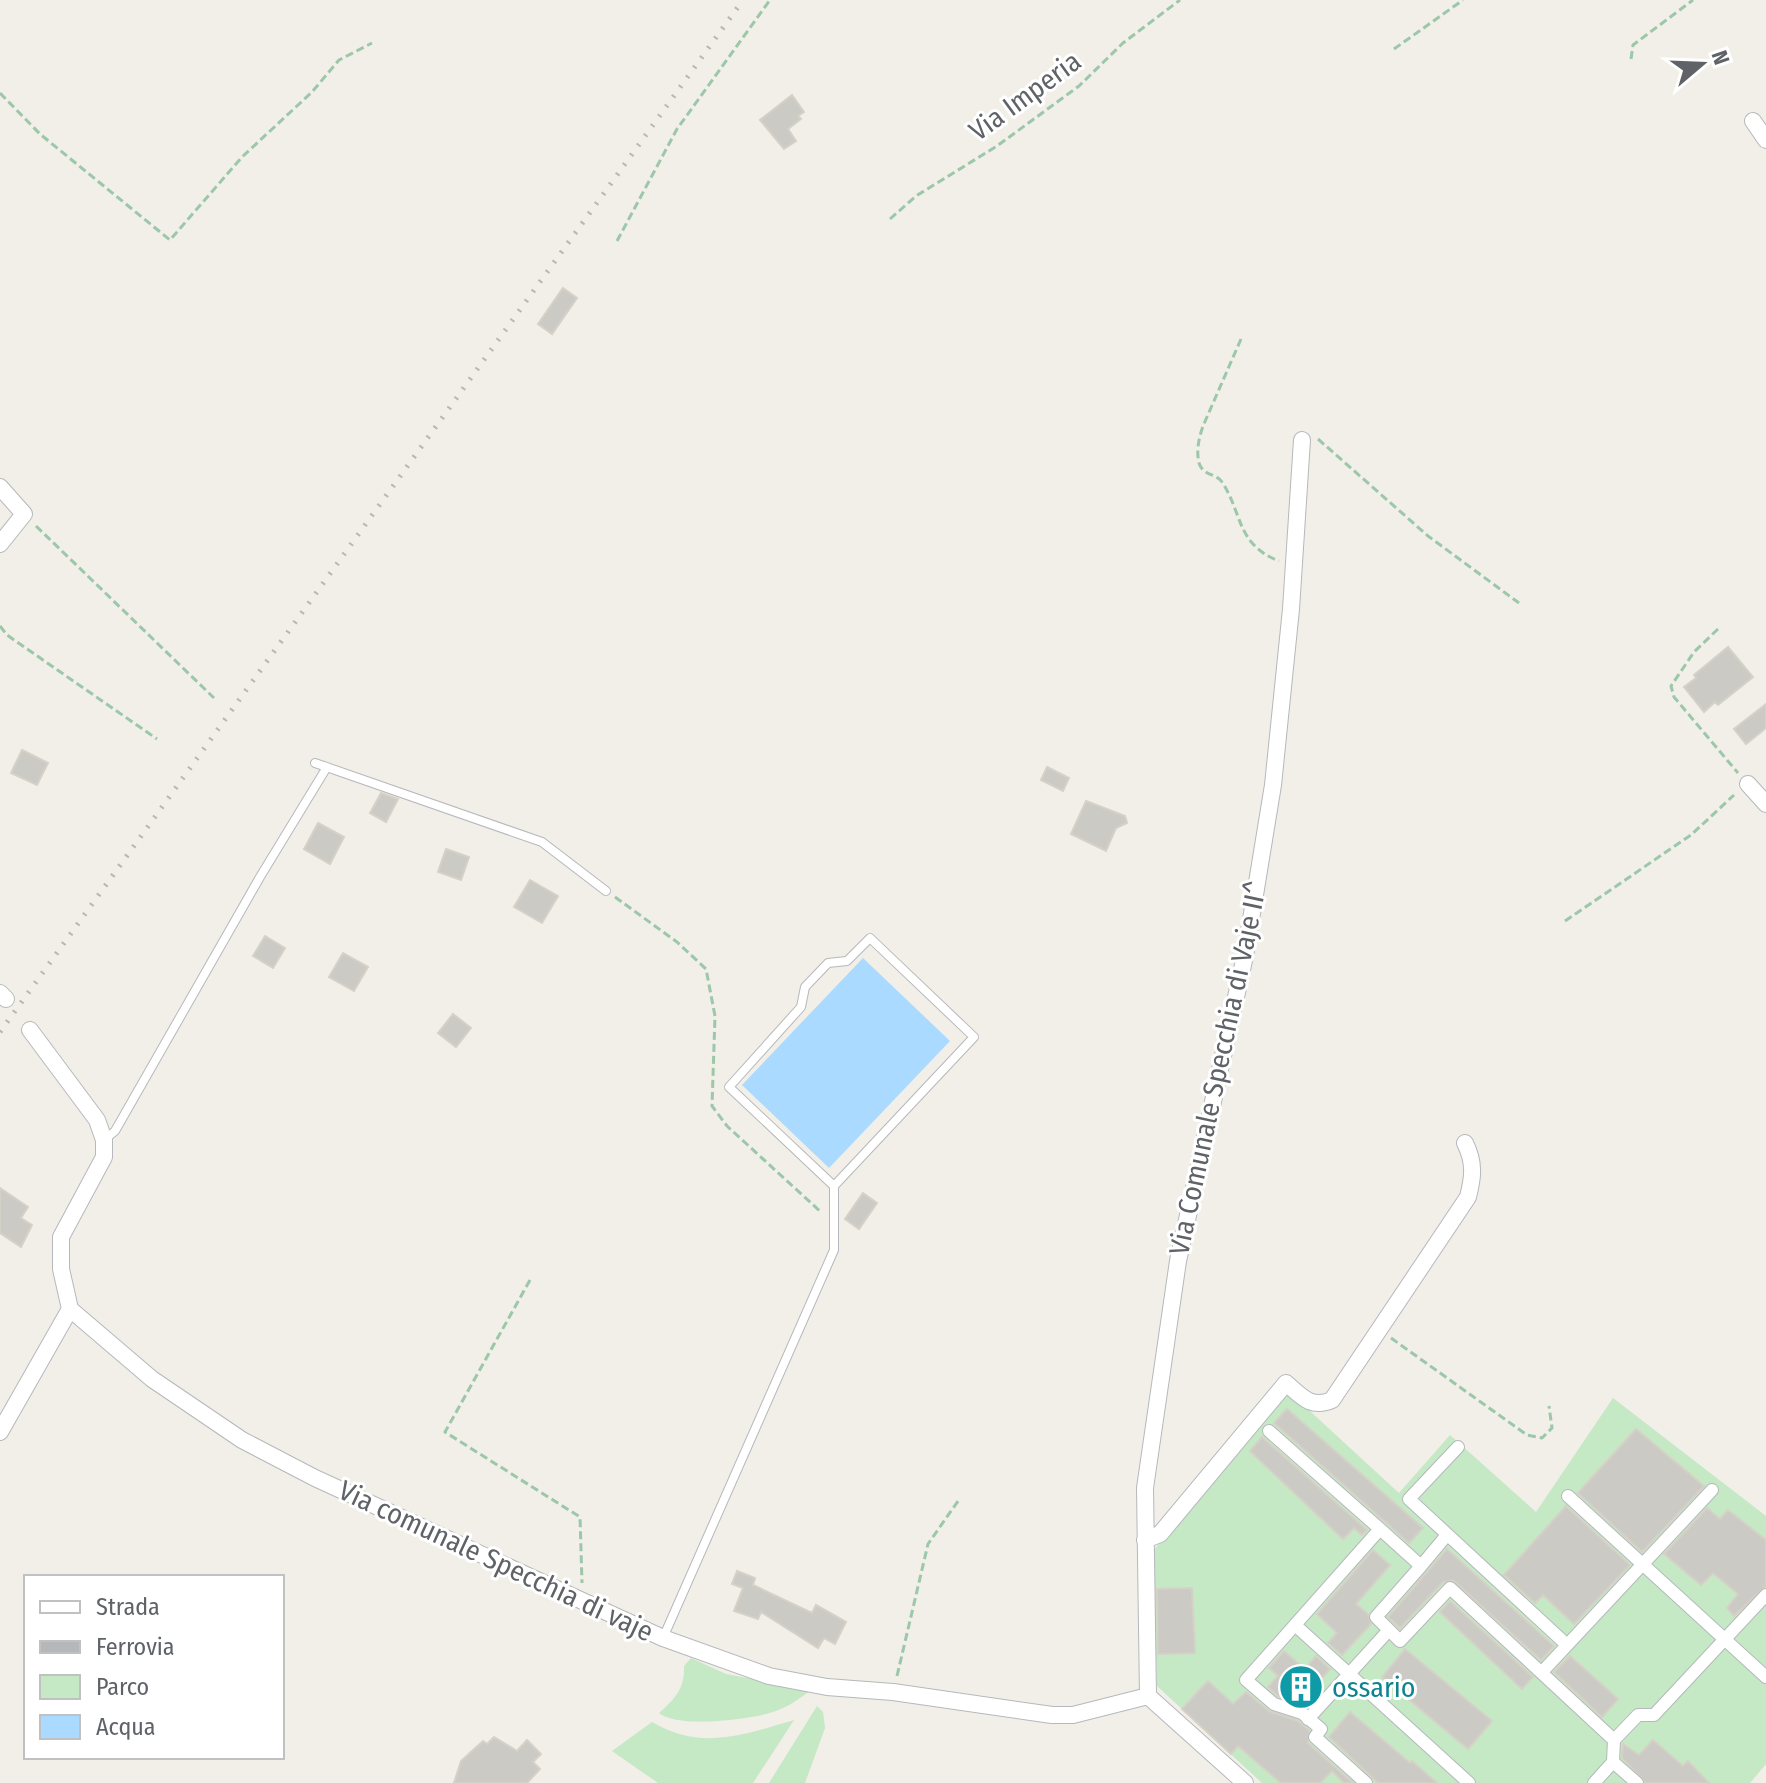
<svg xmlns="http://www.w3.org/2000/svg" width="1766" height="1783" font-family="'Fira Sans Condensed',sans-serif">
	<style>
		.green { fill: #c5e8c5 }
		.water { fill: #aadaff }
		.building { fill: #cccac5; stroke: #d6d1c6; stroke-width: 2 }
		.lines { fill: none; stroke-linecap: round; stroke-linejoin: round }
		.service-casing { stroke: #b5b8bc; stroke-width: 10 }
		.pedestrian-casing { stroke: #b5b8bc; stroke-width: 14 }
		.minor-casing { stroke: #b5b8bc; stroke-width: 18 }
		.path { stroke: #9cc7a9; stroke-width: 3; stroke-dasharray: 8 4; stroke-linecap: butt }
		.service { stroke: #fff; stroke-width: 8 }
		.pedestrian { stroke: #fff; stroke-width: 12 }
		.minor { stroke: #fff; stroke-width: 16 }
		.rail { stroke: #b6b7b8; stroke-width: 5; stroke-dasharray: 2 10; stroke-linecap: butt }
		.labels { text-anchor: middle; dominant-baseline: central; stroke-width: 6; stroke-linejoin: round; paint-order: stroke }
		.street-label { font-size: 28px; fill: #5f6368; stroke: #fff }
		.culture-label { font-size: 28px; fill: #0d838f; stroke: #fff; text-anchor: start }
	</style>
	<rect width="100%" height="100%" fill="#f1efe8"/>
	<path class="green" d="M1286,1389L1399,1493L1450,1435L1536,1512L1613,1398L1766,1516V1764L1750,1783H1262L1157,1686L1153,1551Z
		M691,1658L726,1674L811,1690C797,1701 783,1710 766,1714C743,1720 677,1728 659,1713C675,1699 685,1688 684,1666Z
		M817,1706L823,1712L825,1728L805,1783H769Z
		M794,1720L753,1783H658L612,1751L652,1722C701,1751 743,1735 794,1720Z"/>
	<path class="water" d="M863,958L950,1041L829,1168L742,1085Z"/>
	<path class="building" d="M792,95L804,112L798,116L801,119L788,129L796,141L784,149L760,120Z
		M563,288L577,298L552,334L538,324Z
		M1728,647L1753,677L1718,705L1715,702L1704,712L1684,687L1696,678L1694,675Z
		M1766,704V728L1746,744L1734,729Z
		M22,750L48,763L37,785L11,773Z
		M1047,767L1069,778L1063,791L1041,780Z
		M381,793L398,799L386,822L370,813Z
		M1086,801L1125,816L1127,823L1116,828L1106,851L1071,834Z
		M318,823L344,837L330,864L304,849Z
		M446,849L469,857L461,880L438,872Z
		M530,880L558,896L542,923L514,907Z
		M265,936L285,948L273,968L253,956Z
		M343,953L368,967L354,991L329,977Z
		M453,1014L471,1028L456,1047L438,1033Z
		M0,1188L28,1207L21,1218L32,1225L21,1247L0,1233Z
		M863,1193L877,1203L859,1229L845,1219Z
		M1287,1409L1423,1528L1409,1543L1274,1423Z
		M1636,1429L1704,1486L1642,1552L1578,1493Z
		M1262,1437L1367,1530L1362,1535L1354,1528L1343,1539L1250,1451Z
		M1566,1506L1630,1565L1574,1624L1543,1595L1535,1603L1504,1575Z
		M1707,1508L1720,1519L1728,1510L1766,1540V1586L1734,1616L1727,1608L1738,1594L1713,1573L1701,1585L1664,1554Z
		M1447,1549L1554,1646L1541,1660L1453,1580L1443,1582L1400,1628L1388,1617Z
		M1373,1550L1390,1565L1356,1604L1368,1614L1371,1624L1342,1655L1328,1643L1337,1633L1317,1614Z
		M737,1571L755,1578L753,1585L812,1613L816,1605L846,1622L835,1644L824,1638L818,1648L761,1612L758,1619L734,1611L743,1588L732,1584Z
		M1192,1588L1195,1653L1158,1654L1157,1589Z
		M1450,1601L1533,1677L1522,1689L1440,1612Z
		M1405,1649L1492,1721L1468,1749L1382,1677Z
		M1284,1651L1305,1669L1316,1656L1330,1669L1300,1703L1278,1696L1268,1687L1278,1676L1269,1668Z
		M1570,1656L1618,1699L1602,1717L1554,1672Z
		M1208,1681L1233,1704L1246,1692L1269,1711L1298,1721L1309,1730L1308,1743L1353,1783H1344L1332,1771L1320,1783H1281L1238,1746L1231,1754L1182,1709Z
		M1350,1712L1410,1763L1412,1761L1437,1783H1378L1329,1737Z
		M494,1737L517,1751L527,1740L541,1754L533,1762L540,1769L527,1783H454L461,1761L483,1741L487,1744Z
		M1653,1740L1683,1766L1688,1761L1709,1783H1646L1622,1758L1623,1744L1639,1755Z"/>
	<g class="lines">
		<g class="service-casing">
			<path id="service" d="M315,763L542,842L606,891
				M870,938L974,1037L834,1186L729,1087L801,1007L805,987L828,963L847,961Z
				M104,1140L115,1131L260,877L327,767
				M663,1638L834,1250V1186"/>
		</g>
		<g class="pedestrian-casing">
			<path id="pedestrian" d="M1269,1431L1380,1529L1246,1680L1274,1704L1302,1713L1321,1729L1315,1737L1366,1783
				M1458,1447L1409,1499L1567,1645
				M1568,1496L1766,1677
				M1380,1529L1421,1566L1376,1617L1400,1641L1450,1588L1614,1740L1613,1762L1594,1783
				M1421,1566L1446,1536
				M1295,1625L1349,1674L1389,1630
				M1542,1672L1712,1490
				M1308,1719L1349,1674L1469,1783
				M1614,1740L1638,1715H1654L1766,1595
				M1613,1762L1637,1783"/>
		</g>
		<g class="minor-casing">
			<path id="minor" d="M1753,121L1766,140
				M0,487L24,514L0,544
				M1748,784L1766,804
				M0,993L6,999
				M30,1030L97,1120L104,1140V1157L61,1237V1269L70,1309L152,1379L242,1440L315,1478L663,1638L769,1676L827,1687L893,1692L1052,1715H1073L1148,1696L1245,1783
				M0,1432L70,1309
				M1145,1540L1160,1534L1286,1383C1302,1397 1311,1409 1332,1400L1468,1197C1473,1177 1475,1163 1465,1143
				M1148,1696L1145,1488L1178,1261L1245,956L1273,785L1291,609L1302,440"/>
		</g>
		<path class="path" d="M1394,49L1463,0
			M1631,59L1633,45L1693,0
			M0,93L40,134L170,240L242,157L312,92L339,60L372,43
			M890,219L916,196L997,146L1079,86L1123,43L1180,0
			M617,241L677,129L770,0
			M1241,339L1203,426C1199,438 1196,450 1199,463C1203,476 1216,473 1222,482C1243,514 1236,544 1279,561
			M1318,439L1428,536L1519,603
			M36,526L214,698
			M0,626L7,635L157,739
			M1718,629L1694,652L1671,686L1674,697L1738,773
			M615,897L677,942L706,969L715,1016L712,1106L727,1126L822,1213
			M1565,921L1691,835L1734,795
			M530,1280L445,1432L580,1517L582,1583
			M1391,1338L1527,1435L1542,1438L1552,1428L1549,1406
			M897,1676L928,1544L958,1501"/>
		<use href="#service" class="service"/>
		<use href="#pedestrian" class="pedestrian"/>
		<use href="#minor" class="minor"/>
		<path class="rail" d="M0,1032L743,0"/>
	</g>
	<defs>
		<g id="building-disc" transform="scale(2.3)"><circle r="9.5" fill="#0f9aa8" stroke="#fff"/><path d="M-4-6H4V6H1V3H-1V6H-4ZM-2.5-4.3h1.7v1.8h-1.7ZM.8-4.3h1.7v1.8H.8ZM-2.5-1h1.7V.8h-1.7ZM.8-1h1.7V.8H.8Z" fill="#fff"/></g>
	</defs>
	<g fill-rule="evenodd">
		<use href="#building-disc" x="1301" y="1687"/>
	</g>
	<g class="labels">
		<g class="street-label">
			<text transform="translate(1025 96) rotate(-36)">Via Imperia</text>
			<text transform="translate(1218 1068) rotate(-78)">Via Comunale Specchia di Vaje II^</text>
			<text transform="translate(496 1561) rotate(25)">Via comunale Specchia di vaje</text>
		</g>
		<g class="culture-label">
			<text x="1332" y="1687">ossario</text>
		</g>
	</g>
	<rect x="24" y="1575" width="260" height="184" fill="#ffffff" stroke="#bfc1c3" stroke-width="2"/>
	<rect x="40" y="1601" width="40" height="12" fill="#ffffff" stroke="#bfc1c3" stroke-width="2"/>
	<text x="96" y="1615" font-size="24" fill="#5f6368">Strada</text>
	<rect x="40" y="1641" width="40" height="12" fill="#b6b7b8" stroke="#bfc1c3" stroke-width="2"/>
	<text x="96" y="1655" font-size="24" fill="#5f6368">Ferrovia</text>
	<rect x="40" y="1675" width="40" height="24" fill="#c5e8c5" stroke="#bfc1c3" stroke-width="2"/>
	<text x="96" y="1695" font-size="24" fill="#5f6368">Parco</text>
	<rect x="40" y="1715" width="40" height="24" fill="#aadaff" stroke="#bfc1c3" stroke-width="2"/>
	<text x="96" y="1735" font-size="24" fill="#5f6368">Acqua</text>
	<g transform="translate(1702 64) rotate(71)" stroke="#ffffff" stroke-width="6" paint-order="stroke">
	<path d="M0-6L14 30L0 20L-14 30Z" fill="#5f6368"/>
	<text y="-12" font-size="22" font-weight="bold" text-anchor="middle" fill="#5f6368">N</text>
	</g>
</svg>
